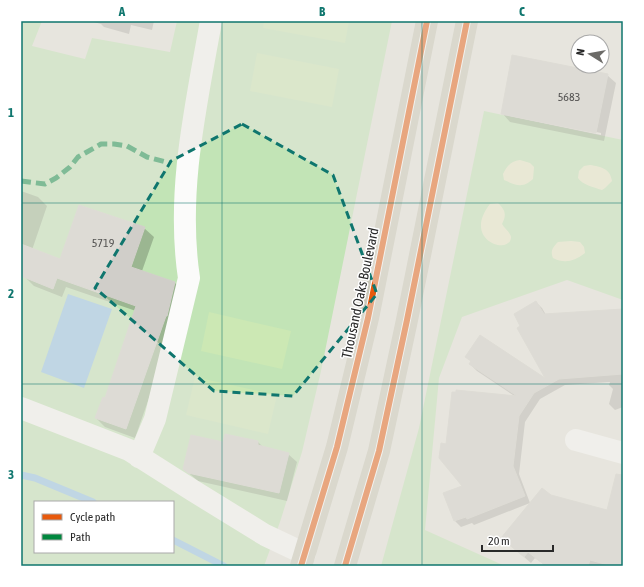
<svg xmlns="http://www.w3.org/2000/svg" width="644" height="587" font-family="'Asap Condensed',sans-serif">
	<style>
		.green { fill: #c2e4b6; fill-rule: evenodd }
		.sand { fill: #ececcb }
		.pitch { fill: #cce8b4 }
		.water { fill: #90c4ea }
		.shadow { fill: #0003; fill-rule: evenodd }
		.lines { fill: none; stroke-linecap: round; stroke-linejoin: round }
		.stream { stroke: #90c4ea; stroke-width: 7 }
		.building { fill: #d0cec9; stroke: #d2d0ca }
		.minor { stroke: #fbfbfa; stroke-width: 22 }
		.major { stroke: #c9c7b8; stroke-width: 22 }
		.quiet { stroke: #00873e; stroke-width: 5; stroke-dasharray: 10 5; stroke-linecap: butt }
		.cycleway-casing { stroke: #fff; stroke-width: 8 }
		.cycleway { stroke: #e8590c; stroke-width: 6 }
		.marked { fill: none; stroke: #0f766e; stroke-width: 3; stroke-dasharray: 8 5; stroke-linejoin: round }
		.grid { fill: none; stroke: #0f766e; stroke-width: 1; stroke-opacity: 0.55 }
		.labels { text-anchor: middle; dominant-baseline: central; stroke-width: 3; stroke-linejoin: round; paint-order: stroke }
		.number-label { font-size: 12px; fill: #545352 }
		.street-label { font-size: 14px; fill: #292929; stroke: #fff }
		.neatline { fill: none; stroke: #0f766e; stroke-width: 1.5 }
		.grid-label { font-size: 13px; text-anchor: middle; font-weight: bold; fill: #0f766e }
	</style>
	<rect width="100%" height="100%" fill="#e7e5de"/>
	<path class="green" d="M21,21H42L32,46L85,59L92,38L170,52L177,21H392L321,371L302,452L280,522L264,566H21ZM35,502H173V552H35Z
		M484,111L623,140V300L567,280L462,317L439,378L425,530L505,566H381L419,428Z"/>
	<path class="sand" d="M520,160L530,163L534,167L533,179C522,189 516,185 504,180L503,174C507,166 511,161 520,160Z
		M590,165C601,167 610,168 612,181L605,188L602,190C593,187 583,185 578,178L579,171L584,166Z
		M498,203C505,210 507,214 502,224C504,228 510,232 511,237C511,256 461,241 490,204Z
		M571,241L580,242L584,247L585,253C575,261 565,264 553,258C550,251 553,247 558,242Z"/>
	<path class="pitch" d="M264,21H349L345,43L263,28Z
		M257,53L339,69L332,107L250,91Z
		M209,312L291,331L282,369L201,351Z
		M195,377L277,395L268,434L186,415Z"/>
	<path class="water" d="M68,294L112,309L84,388L41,372Z"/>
	<path class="shadow" d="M90,21H154L152,30L131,25L129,34L104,27L101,24Z
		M607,75L616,83L604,141L510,122L502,113ZM510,114L601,133V135L510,116Z
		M21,191L38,197L47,206L32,250L61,260L144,228L154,237L142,271L175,283L184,292L175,324L135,438L105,427L96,418L106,399L136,311L66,287L62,297L34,286L25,277L21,276Z
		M536,302L542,308L546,315L623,311V407L615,410L609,404L613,389L609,385L610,382L565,385L540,399L525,422L519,474L530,503L474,525L472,523L461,527L455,521L444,494L464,486L516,397L477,371L470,364L472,362L466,357L548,381L522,326Z
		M258,442L263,447L288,454L297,462L287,501L198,481L184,469L224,443Z
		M551,496L608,511L623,503V566H546L535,558L531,563L502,538Z"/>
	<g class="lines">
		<path class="stream" d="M21,475L35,478L93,502
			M173,540L224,566"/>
	</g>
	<path class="building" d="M512,55L608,74L596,133L501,114Z
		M79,205L145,227L131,267L175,282L167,316H166L126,429L95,418L103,397L105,398L136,306L57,278L53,289L21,276V244L60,259Z
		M536,301L544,314L623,309V374L559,379L534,393L519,416L513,466L525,496L467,519L466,517L454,521L443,493L462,486L439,458L441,443L446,444L452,392H456V390L517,396L469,364L471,361L465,357L480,335L545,378L517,328L520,326L514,314Z
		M225,434L258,441V445L289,453L279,493L188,473L183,469L191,435L223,442Z
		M616,474L623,475V566H612L590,560L588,566H546L528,552L524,557L501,538L542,488L551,495L607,510Z"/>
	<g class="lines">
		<path class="minor" d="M21,408L129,450L192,490L265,535L305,554
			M576,440L623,453
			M139,457L155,419L189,278C176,192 196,106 211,21"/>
		<path class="major" d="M301,566L337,447L368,318L427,21
			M345,566L379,451L407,320L467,21"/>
		<path class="quiet" d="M21,181L45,184L56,178L70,167L78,157L101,144H114L127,146L147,157L170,163"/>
		<g class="cycleway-casing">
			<path id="cycleway" d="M301,566L337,447L368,318L427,21
				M345,566L379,451L407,320L467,21"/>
		</g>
		<use href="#cycleway" class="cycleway"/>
	</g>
	<path d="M0 0H644V587H0ZM242,124L333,175L377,294L293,396L214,391L95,288L171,161Z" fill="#e7e5de" fill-opacity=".55" fill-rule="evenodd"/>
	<path class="marked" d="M242,124L333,175L377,294L293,396L214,391L95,288L171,161Z"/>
	<path class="grid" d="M222,21V566M422,21V566M21,203H623M21,384H623"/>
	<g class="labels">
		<g class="number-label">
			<text x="569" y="97">5683</text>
			<text x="103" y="243">5719</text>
		</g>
		<g class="street-label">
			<text transform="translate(360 293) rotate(-78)">Thousand Oaks Boulevard</text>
		</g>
	</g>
	<rect width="644" height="587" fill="none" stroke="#ffffff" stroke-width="44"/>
	<rect x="34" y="501" width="140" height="52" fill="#ffffff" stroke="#a9a9a9"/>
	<rect x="42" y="514" width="20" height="6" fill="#e8590c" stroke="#a9a9a9"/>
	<text x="70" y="521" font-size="12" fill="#292929">Cycle path</text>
	<rect x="42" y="534" width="20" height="6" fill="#00873e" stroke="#a9a9a9"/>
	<text x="70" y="541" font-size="12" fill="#292929">Path</text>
	<g transform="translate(590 54) rotate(281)"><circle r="19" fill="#ffffff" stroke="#a9a9a9"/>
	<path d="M0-3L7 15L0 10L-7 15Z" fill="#6c6b68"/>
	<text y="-6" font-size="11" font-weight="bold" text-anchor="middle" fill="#292929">N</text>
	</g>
	<path d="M482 545v6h71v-6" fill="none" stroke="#292929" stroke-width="2"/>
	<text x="488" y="545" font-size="12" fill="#292929" stroke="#ffffff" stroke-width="3" paint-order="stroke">20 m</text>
	<rect x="22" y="22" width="600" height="543" class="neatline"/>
	<g class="grid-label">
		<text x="122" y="16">A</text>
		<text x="322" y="16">B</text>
		<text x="522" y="16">C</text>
		<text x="11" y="117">1</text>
		<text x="11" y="298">2</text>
		<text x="11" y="479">3</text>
	</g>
</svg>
